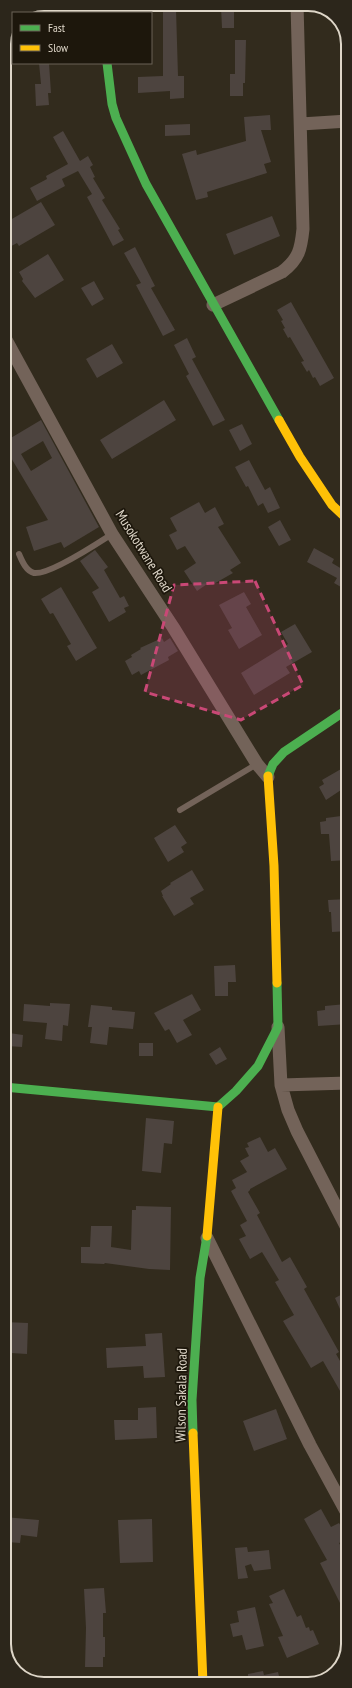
<svg xmlns="http://www.w3.org/2000/svg" width="352" height="1688" font-family="'PT Sans Narrow',sans-serif">
	<style>
		.building { fill: #4d443f; fill-rule: evenodd }
		.lines { fill: none; stroke-linecap: round; stroke-linejoin: round }
		.lane { stroke: #736359; stroke-width: 6 }
		.street { stroke: #736359; stroke-width: 13 }
		.fast { stroke: #4caf50; stroke-width: 9 }
		.slow { stroke: #ffc107; stroke-width: 9 }
		.marked { fill: #c94876; fill-opacity: 0.2; stroke: #c94876; stroke-width: 3; stroke-dasharray: 8 5; stroke-linejoin: round }
		.labels { text-anchor: middle; dominant-baseline: central; stroke-width: 3.5; stroke-linejoin: round; paint-order: stroke }
		.street-label { font-size: 14px; fill: #ded6c8; stroke: #1d170c }
		.rim { fill: none; stroke: #ded6c8; stroke-width: 2 }
	</style>
	<rect width="100%" height="100%" fill="#322b1d"/>
	<path class="building" d="M221,7H234V28H222Z
		M163,9H176L178,76H184V98L170,99V91L138,93V77L163,76Z
		M235,40H246L245,83H243V96H230V74H235Z
		M39,63H49L51,93H48L49,105L36,106L35,84H41Z
		M270,115L271,130H261L271,162L264,164L267,173L207,192L208,197L196,200L182,154L196,150L197,155L246,141L244,117Z
		M190,124V135L165,136V125Z
		M63,131L80,161L88,156L93,165L90,167L95,177L93,178L105,198L102,200L120,229L118,230L124,240L113,246L87,197L92,194L78,171L62,179L65,186L37,201L30,188L47,179L46,176L68,164L53,137Z
		M41,202L55,225L19,246L17,243L4,250V230L8,228L5,223Z
		M272,216L280,236L234,255L226,234Z
		M135,247L155,286L151,288L175,330L163,336L136,285L141,283L124,253Z
		M48,254L64,280L35,298L22,281L23,279L19,272Z
		M94,281L104,299L92,306L81,288Z
		M291,302L334,378L320,386L315,377L313,378L309,370L307,372L301,362L304,361L290,337L288,338L283,329L285,328L281,321L283,320L277,310Z
		M187,338L196,357L192,359L225,420L213,426L186,376L189,374L174,345Z
		M112,344L123,363L97,378L86,359Z
		M164,400L176,420L112,459L100,440Z
		M41,420L99,527L64,548L61,542L34,551L26,527L48,520L4,446V442ZM43,441L52,458L31,471L21,454Z
		M242,424L252,444L240,451L229,430Z
		M249,460L265,490L270,487L280,508L268,513L263,503L258,506L248,486L246,487L235,467Z
		M199,502L205,513L215,507L224,524L218,527L241,563L230,570L233,573L212,585L210,582L197,591L184,571L196,563L185,546L177,550L169,535L177,531L170,518Z
		M280,520L291,540L279,546L268,527Z
		M314,548L334,559L332,563L342,569L348,558V591L334,583L337,578L307,562Z
		M95,550L108,567L104,570L120,598L124,596L129,606L124,608L126,612L109,622L92,592L99,588L80,561Z
		M61,587L97,648L76,661L67,646L71,644L53,613L50,614L41,599Z
		M244,592L251,604L246,607L262,635L239,649L228,630L232,628L219,605Z
		M295,624L312,652L286,667L290,673L254,695L241,673L288,644L281,632Z
		M162,638L164,642L170,638L178,651L168,657L169,660L141,675L139,671L132,675L125,661L132,657L131,655L141,649L140,648Z
		M348,765V784L340,788L341,790L326,800L319,787L324,784L322,780Z
		M341,816L342,820L348,819V860L331,861L329,834H321L320,822L326,821V818Z
		M175,825L187,843L181,847L184,852L168,862L154,838Z
		M192,870L204,890L190,898L194,904L174,916L162,896H163L161,891L171,884L170,883Z
		M348,899V931L332,932L331,912H329L328,900Z
		M235,965L236,982H228V996H215L214,966Z
		M192,994L201,1010L183,1020L192,1035L177,1043L169,1029L165,1031L154,1013Z
		M50,1003L70,1004L68,1026L63,1025L62,1041L45,1039L47,1023L23,1021L24,1004L50,1006Z
		M346,1004V1008H348V1024L318,1026L317,1011L325,1010V1006Z
		M91,1005L112,1007V1010L135,1012L133,1029L109,1027L107,1045L90,1043L92,1027H88Z
		M9,1033L23,1035L22,1047L7,1046Z
		M139,1043H153V1056H139Z
		M220,1047L227,1059L216,1065L209,1054Z
		M146,1118L174,1121L172,1144L164,1143L161,1173L142,1171Z
		M260,1137L268,1152L275,1148L287,1169L250,1189V1190L248,1192L260,1213L257,1215L282,1262L290,1257L307,1287L304,1289L339,1352L336,1354L348,1375V1405L323,1361L311,1368L283,1321L294,1315L275,1282L279,1280L262,1252L250,1259L239,1239L246,1236L240,1225L247,1221L231,1191L236,1188L232,1180L247,1172L240,1161L249,1156L245,1148L249,1147L247,1143Z
		M136,1206L171,1207L170,1270L149,1269L105,1263L104,1264L81,1263V1247H90L91,1226H112L111,1247L131,1250L132,1210H136Z
		M348,1291V1304L340,1309L335,1298Z
		M4,1322L28,1323L27,1354L11,1353V1344L4,1343Z
		M162,1333L165,1377L144,1378L143,1366L107,1368L106,1348L146,1346L145,1334Z
		M156,1407L157,1438L115,1440L114,1420H138V1408Z
		M276,1409L287,1439L254,1451L243,1421Z
		M321,1509L331,1527L339,1523L348,1538L339,1543L348,1559V1619L320,1563L327,1560L304,1519Z
		M4,1517L39,1520L37,1537L21,1535L20,1543L7,1542L8,1534L4,1533Z
		M152,1519L153,1562L120,1563L118,1520Z
		M247,1547L248,1552L269,1550L271,1569L254,1571L251,1564L245,1566L248,1578L238,1579L235,1548Z
		M104,1588L106,1613H103V1637H105V1657H103V1667H85L86,1628L84,1589Z
		M284,1589L297,1617L301,1615L306,1628L309,1627L310,1631L313,1630L319,1644L287,1658L278,1637L283,1636L269,1604L273,1603L269,1596Z
		M255,1607L264,1646L246,1650L242,1635L233,1637L230,1624L239,1622L237,1611Z
		M263,1671L264,1675L278,1672L281,1684H246L245,1679L248,1678V1674Z"/>
	<g class="lines">
		<path class="lane" d="M19,554C22,561 26,571 34,573C50,575 98,543 112,534
			M180,810L257,764"/>
		<path class="street" d="M100,4L101,13
			M301,124L348,121
			M213,305L282,272C299,259 301,249 303,229L297,4
			M4,336L112,534L173,627L257,764L268,777
			M278,1027L281,1085L288,1110L297,1131L348,1230
			M281,1085L348,1083
			M207,1238L310,1445L348,1515"/>
		<path class="fast" d="M107,63L112,104L116,118L146,184L279,420
			M268,776L273,764L284,752L348,709
			M4,1087L218,1107L236,1091L258,1066L278,1027L277,983
			M193,1433L192,1400L200,1278L207,1236"/>
		<path class="slow" d="M279,420L300,457L332,505L348,520
			M268,776L274,866L277,983
			M207,1236L218,1107
			M193,1433L203,1684"/>
	</g>
	<path class="marked" d="M255,581L303,685L241,720L145,692L174,585Z"/>
	<g class="labels">
		<g class="street-label">
			<text transform="translate(144 551) rotate(58)">Musokotwane Road</text>
			<text transform="translate(181 1395) rotate(-89)">Wilson Sakala Road</text>
		</g>
	</g>
	<path d="M0 0H352V1688H0ZM44 11H308A33 33 0 0 1 341 44V1644A33 33 0 0 1 308 1677H44A33 33 0 0 1 11 1644V44A33 33 0 0 1 44 11Z" fill="#2c261b" fill-rule="evenodd"/>
	<path class="rim" d="M44 11H308A33 33 0 0 1 341 44V1644A33 33 0 0 1 308 1677H44A33 33 0 0 1 11 1644V44A33 33 0 0 1 44 11Z"/>
	<rect x="12" y="12" width="140" height="52" fill="#1d170c" stroke="#6a6357"/>
	<rect x="20" y="25" width="20" height="6" fill="#4caf50" stroke="#6a6357"/>
	<text x="48" y="32" font-size="12" fill="#ded6c8">Fast</text>
	<rect x="20" y="45" width="20" height="6" fill="#ffc107" stroke="#6a6357"/>
	<text x="48" y="52" font-size="12" fill="#ded6c8">Slow</text>
</svg>
